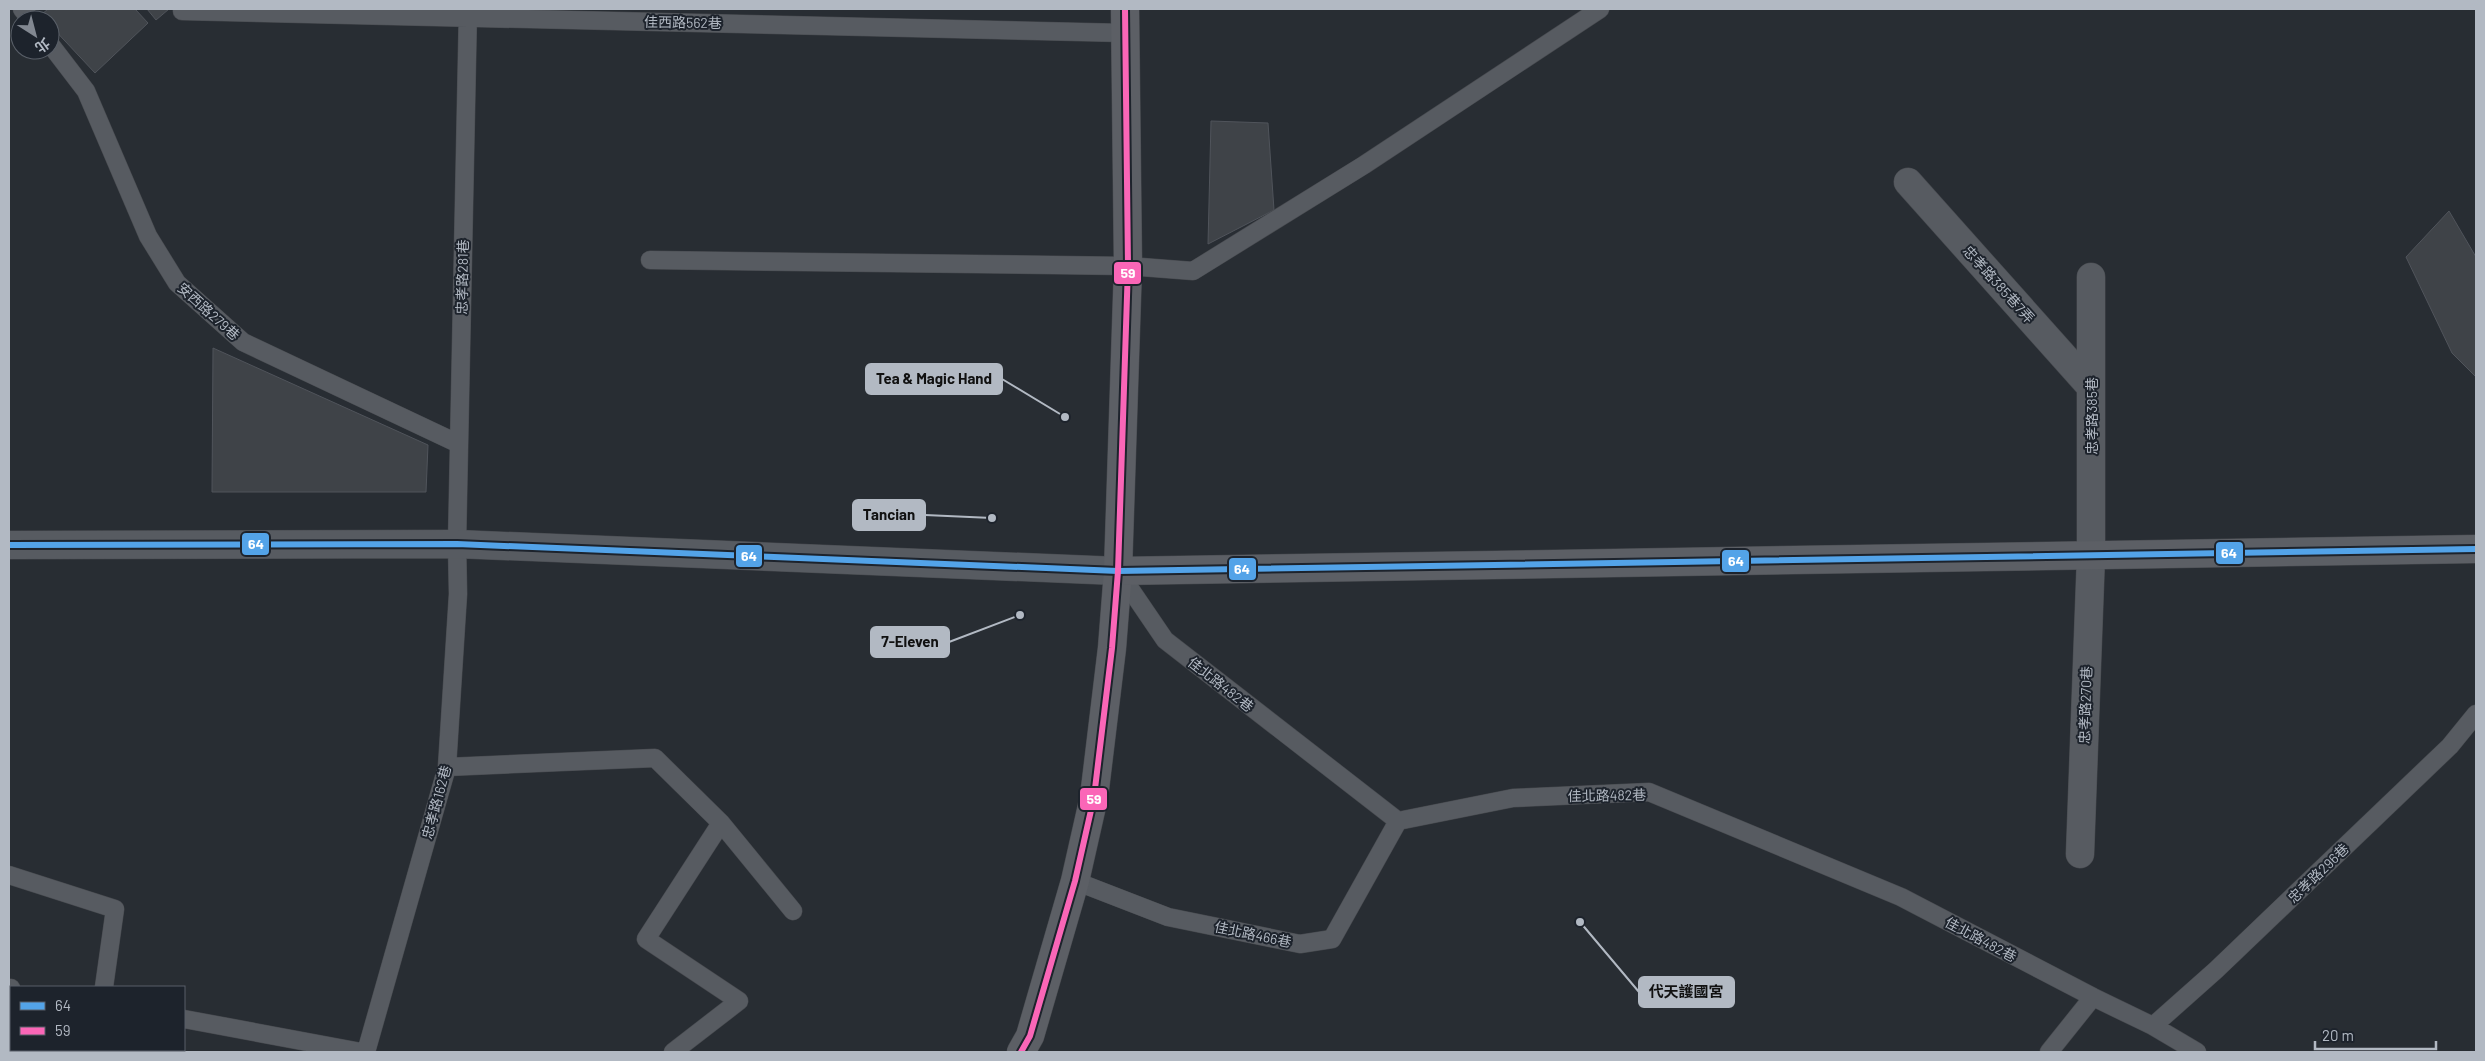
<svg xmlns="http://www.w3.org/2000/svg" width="2485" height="1061" font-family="Barlow,'Noto Sans TC',sans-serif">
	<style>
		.building { fill: #3f4348; stroke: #50545b }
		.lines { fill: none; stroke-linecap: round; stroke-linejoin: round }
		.lane-casing { stroke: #46494e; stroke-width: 19 }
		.street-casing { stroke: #46494e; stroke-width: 29 }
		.secondary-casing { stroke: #46494e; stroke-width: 29 }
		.lane { stroke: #575b61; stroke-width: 18 }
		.street { stroke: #575b61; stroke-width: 28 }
		.secondary { stroke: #5c5f65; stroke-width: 28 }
		.bus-1-casing { stroke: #1d232c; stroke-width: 10 }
		.bus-2-casing { stroke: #1d232c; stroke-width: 10 }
		.bus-1 { stroke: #53a3e8; stroke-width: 6 }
		.bus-2 { stroke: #fa66b7; stroke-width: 6 }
		.labels { text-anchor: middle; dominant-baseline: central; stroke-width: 4; stroke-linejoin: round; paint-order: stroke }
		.street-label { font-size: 14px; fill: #b2b9c3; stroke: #1d232c }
		.leader { fill: none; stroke: #b2b9c3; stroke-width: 2 }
		.callout-dot { fill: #b2b9c3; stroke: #1d232c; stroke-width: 2 }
		.callout { fill: #b2b9c3; stroke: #b2b9c3; stroke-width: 2 }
		.callout-label { font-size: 15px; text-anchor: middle; font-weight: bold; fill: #111 }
		.line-badge { stroke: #1d232c; stroke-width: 2 }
		.badge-label { font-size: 14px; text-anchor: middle; font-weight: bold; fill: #fff }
	</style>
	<rect width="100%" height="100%" fill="#282d33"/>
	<path class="building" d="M48,9H135L148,23L95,73L50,25V20H45L41,15Z
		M147,9H169L156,20Z
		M1211,121L1268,123L1274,210L1208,244Z
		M2449,211L2476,257V377L2452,353L2406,257Z
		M213,348L428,445L426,492H212Z"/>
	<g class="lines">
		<g class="lane-casing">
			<path id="lane" d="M22,9L31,20
				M182,11L1125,33
				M50,44L86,91L148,236L177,283L243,342L459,444
				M650,260L1128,266L1193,271L1364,165L1600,9
				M1118,571L1165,640L1398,821L1513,798L1649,792L1901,897L2093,997L2153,1026L2197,1052
				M447,767L655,758L721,823L793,911
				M9,875L115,909L104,987
				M1075,881L1168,917L1300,944L1332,939L1398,821
				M9,988H11
				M184,1019L361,1052
				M2153,1026L2216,970L2450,746L2476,714
				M366,1052L447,767L458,594L457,544L468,9
				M673,1052L739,1001L646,939L721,823
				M2049,1052L2093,997"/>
		</g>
		<g class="street-casing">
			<path id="street" d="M1908,182L2091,387
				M9,545L457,544L1118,571
				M2080,854L2091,555V277"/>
		</g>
		<g class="secondary-casing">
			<path id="secondary" d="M1118,571L2476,549
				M1021,1052L1030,1036L1075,881L1094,797L1112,648L1118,571L1128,266L1125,9"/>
		</g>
		<use href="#lane" class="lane"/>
		<use href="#street" class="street"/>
		<use href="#secondary" class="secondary"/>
		<g class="bus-1-casing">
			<path id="bus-1" d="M9,545L457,544L1118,571L2476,549"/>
		</g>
		<g class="bus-2-casing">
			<path id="bus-2" d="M1021,1052L1030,1036L1075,881L1094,797L1112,648L1118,571L1128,266L1125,9"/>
		</g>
		<use href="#bus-1" class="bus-1"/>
		<use href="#bus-2" class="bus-2"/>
	</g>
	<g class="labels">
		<g class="street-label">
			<text transform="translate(683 22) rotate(1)">佳西路562巷</text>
			<text transform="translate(462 277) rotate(-89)">忠孝路281巷</text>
			<text transform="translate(1999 284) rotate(48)">忠孝路385巷7弄</text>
			<text transform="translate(209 311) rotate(42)">安西路279巷</text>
			<text transform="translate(2091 416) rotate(-90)">忠孝路385巷</text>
			<text transform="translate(1221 684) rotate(38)">佳北路482巷</text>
			<text transform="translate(2085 705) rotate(-88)">忠孝路270巷</text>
			<text transform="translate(1607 795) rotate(-1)">佳北路482巷</text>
			<text transform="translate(436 802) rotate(-75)">忠孝路162巷</text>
			<text transform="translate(2318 873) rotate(-44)">忠孝路296巷</text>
			<text transform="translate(1253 934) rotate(12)">佳北路466巷</text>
			<text transform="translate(1981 939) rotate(28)">佳北路482巷</text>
		</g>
	</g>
	<path class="leader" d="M1065 417L1002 379M992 518L925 515M1020 615L949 642M1580 922L1639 992"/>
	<g class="callout-dot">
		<circle cx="1065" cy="417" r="5"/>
		<circle cx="992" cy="518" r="5"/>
		<circle cx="1020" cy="615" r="5"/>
		<circle cx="1580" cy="922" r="5"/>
	</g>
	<g class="callout">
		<rect x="866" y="364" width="136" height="30" rx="5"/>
		<rect x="853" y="500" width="72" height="30" rx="5"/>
		<rect x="871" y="627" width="78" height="30" rx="5"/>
		<rect x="1639" y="977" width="95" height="30" rx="5"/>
	</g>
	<g class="callout-label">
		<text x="934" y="384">Tea &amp; Magic Hand</text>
		<text x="889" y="520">Tancian</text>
		<text x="910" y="647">7-Eleven</text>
		<text x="1686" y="997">代天護國宮</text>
	</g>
	<g class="line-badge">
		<rect x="1113" y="261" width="29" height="24" rx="5" fill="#fa66b7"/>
		<rect x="241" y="532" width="29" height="24" rx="5" fill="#53a3e8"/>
		<rect x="2215" y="541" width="29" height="24" rx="5" fill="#53a3e8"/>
		<rect x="735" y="544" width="28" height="24" rx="5" fill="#53a3e8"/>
		<rect x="1721" y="549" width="29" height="24" rx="5" fill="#53a3e8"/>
		<rect x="1228" y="557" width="29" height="24" rx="5" fill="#53a3e8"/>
		<rect x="1079" y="787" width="29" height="24" rx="5" fill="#fa66b7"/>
	</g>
	<g class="badge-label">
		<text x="1128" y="278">59</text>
		<text x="256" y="549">64</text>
		<text x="2229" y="558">64</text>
		<text x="749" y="561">64</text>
		<text x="1736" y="566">64</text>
		<text x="1242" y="574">64</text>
		<text x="1094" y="804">59</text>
	</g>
	<rect width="2485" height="1061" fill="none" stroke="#b2b9c3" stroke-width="20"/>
	<rect x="10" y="986" width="175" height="65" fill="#1d232c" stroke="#595f68"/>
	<rect x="20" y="1002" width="25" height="8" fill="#53a3e8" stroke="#595f68"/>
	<text x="55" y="1011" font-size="15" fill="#b2b9c3">64</text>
	<rect x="20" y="1027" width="25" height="8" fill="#fa66b7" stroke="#595f68"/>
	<text x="55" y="1036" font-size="15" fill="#b2b9c3">59</text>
	<g transform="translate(35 35) rotate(144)"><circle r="24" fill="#1d232c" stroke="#595f68"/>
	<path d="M0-4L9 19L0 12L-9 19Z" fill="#828891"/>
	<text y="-8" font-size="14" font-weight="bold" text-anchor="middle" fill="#b2b9c3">北</text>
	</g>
	<path d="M2315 1041v8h121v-8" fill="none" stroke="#b2b9c3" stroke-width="2.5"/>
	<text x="2322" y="1041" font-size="15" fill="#b2b9c3" stroke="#1d232c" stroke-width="4" paint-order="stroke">20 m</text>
</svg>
